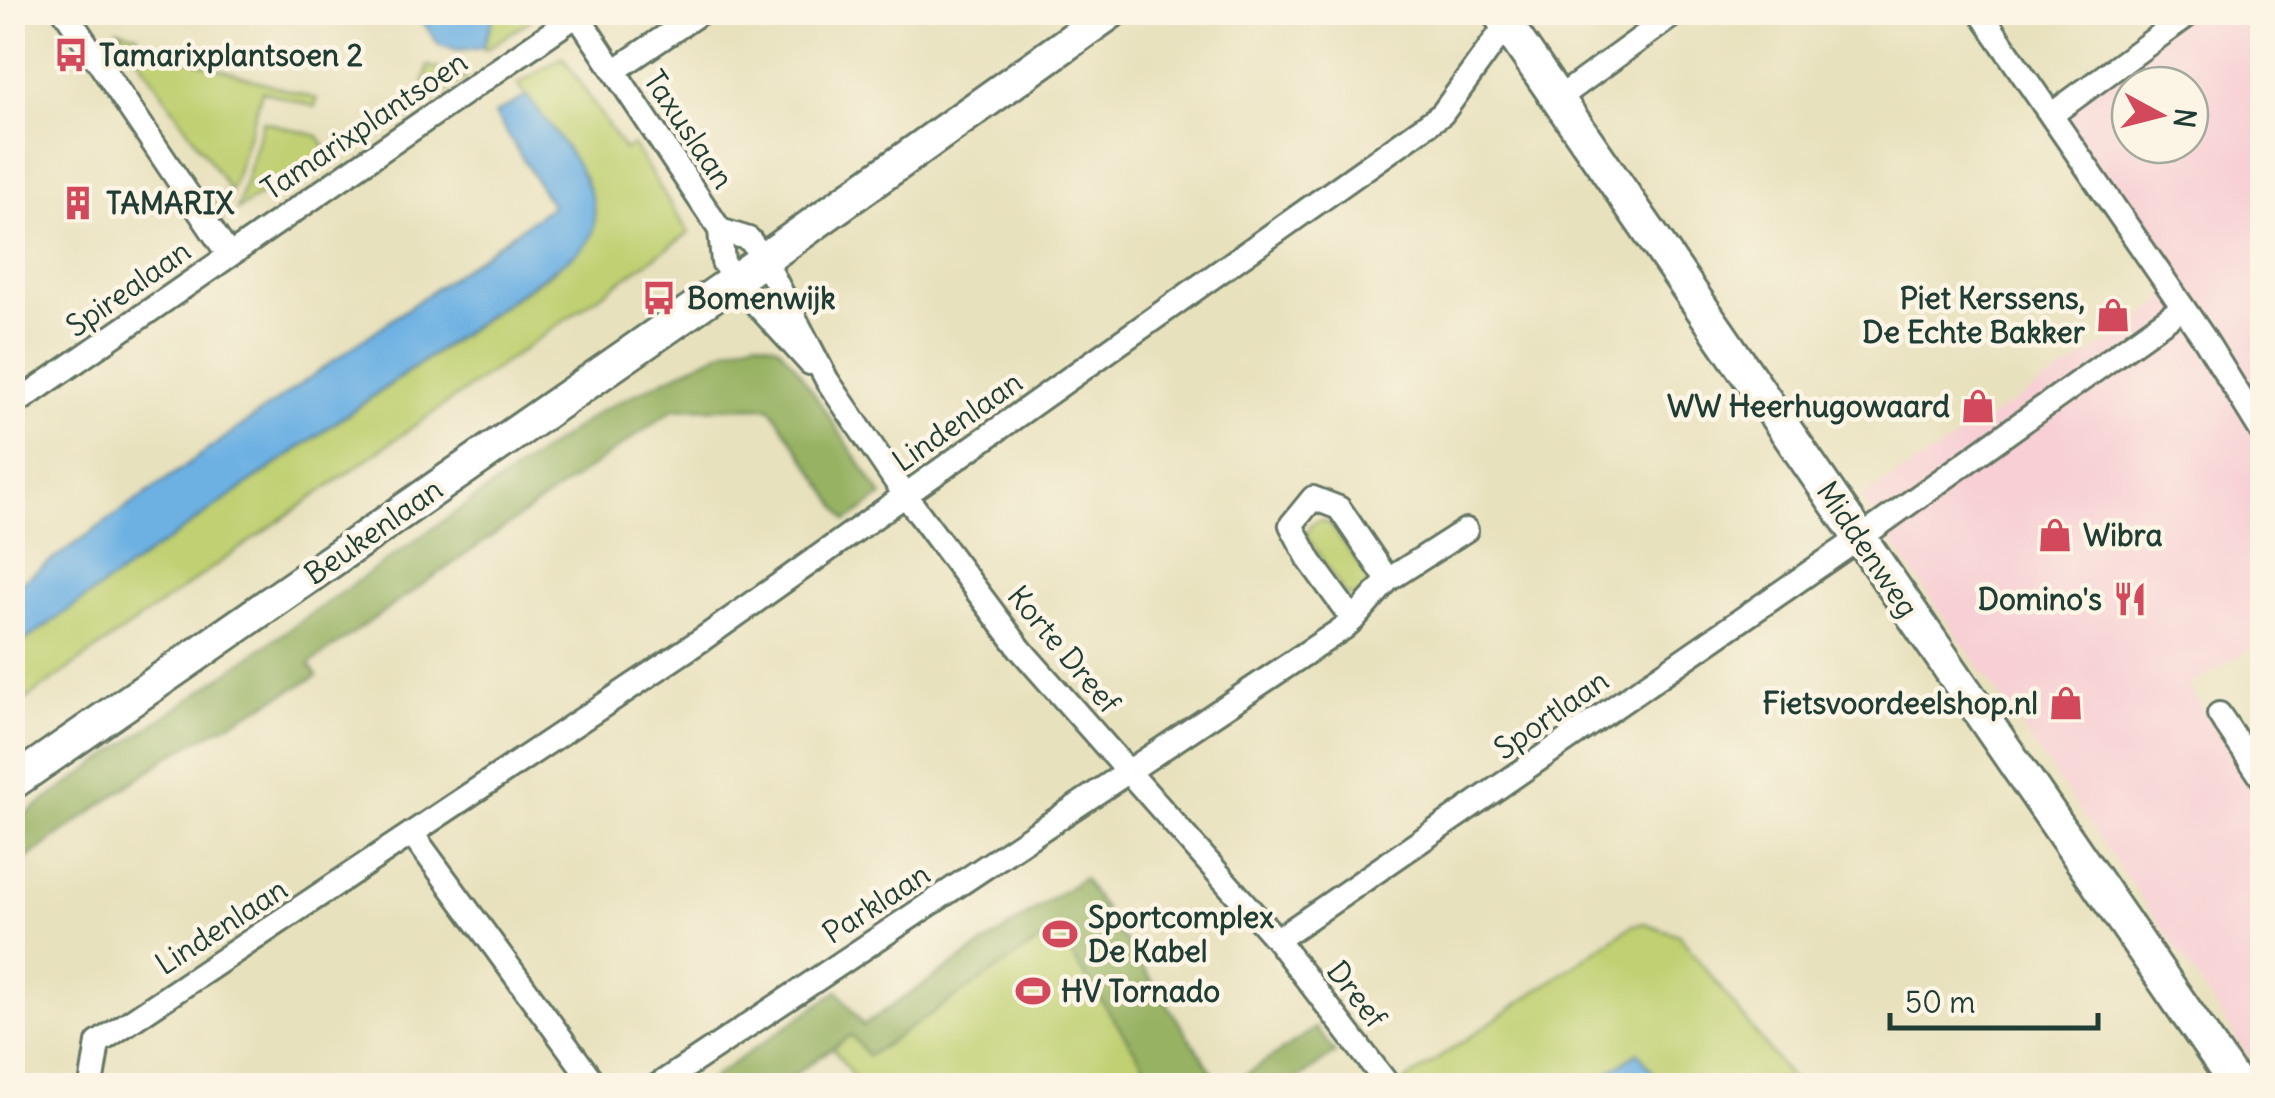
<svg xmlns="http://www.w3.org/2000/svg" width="2275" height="1098" font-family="Delius,sans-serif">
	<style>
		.built { fill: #f7cfd4; fill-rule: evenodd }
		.green { fill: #c0d072; stroke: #708653; stroke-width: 2.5 }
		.forest { fill: #98b264; stroke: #5c784c; stroke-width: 2.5 }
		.water { fill: #6db1e3; stroke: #46778c; stroke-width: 2.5 }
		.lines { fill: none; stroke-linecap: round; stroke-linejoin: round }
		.street-casing { stroke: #657664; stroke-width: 28 }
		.secondary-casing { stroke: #657664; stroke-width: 38 }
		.street { stroke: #fff; stroke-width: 22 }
		.secondary { stroke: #fff; stroke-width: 32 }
		.labels { text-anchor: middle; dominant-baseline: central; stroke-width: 9; stroke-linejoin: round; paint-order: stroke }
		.poi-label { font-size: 30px; font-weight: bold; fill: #1f3d34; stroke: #fcf5e5; text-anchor: start }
		.street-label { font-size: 30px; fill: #1f3d34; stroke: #fcf5e5 }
	</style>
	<rect width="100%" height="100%" fill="#fcf5e5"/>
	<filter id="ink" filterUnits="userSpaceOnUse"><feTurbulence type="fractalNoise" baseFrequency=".01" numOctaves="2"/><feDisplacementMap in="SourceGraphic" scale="20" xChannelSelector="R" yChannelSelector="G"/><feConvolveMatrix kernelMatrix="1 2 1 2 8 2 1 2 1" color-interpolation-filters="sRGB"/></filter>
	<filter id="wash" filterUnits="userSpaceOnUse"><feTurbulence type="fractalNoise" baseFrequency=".0048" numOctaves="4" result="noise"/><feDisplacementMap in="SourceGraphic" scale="40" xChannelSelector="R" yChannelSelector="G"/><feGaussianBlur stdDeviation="2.25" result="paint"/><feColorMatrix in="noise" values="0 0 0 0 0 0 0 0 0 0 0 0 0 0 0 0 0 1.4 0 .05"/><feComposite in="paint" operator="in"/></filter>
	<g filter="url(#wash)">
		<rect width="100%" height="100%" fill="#e8e1bd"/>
		<path class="built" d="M2192,13H2262V641L2188,687L2262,797V1077L2196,977L1861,498L2128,331L2171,293L2051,115ZM2130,85H2190V145H2130Z"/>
		<path class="green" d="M495,13H528L532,19L485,50L483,47Z
			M118,29L138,35L136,43L317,99L315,107L262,91L223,219L212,203L229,189Z
			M563,57L624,150L633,145L689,233L13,708V649L556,269L593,203L585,178L518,84Z
			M428,66L467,77L406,119L410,104L418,105Z
			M263,121L318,136L327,151L237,210Z
			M1321,520L1330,524L1367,576L1368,586L1360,597L1346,596L1306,535L1312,523Z
			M1083,878L1219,1085H859L808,1012L838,991L863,1025Z
			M1644,923L1679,935L1796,1085H1662L1638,1052L1591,1085L1406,1086L1404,1082L1633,925Z"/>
		<path class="forest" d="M756,340L778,346L796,367L882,496L847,521L770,407L674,409L309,664L317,676L171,755L13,868V823L600,411L728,349Z
			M1083,878L1221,1085H1158L1055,931L868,1056L851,1035L779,1085H717L712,1078L838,991L863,1026Z
			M1316,1028L1335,1053L1289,1085H1230Z"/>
		<path class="water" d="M417,13H495L483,47L459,50L439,45Z
			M527,96C552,130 605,187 593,232C591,238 584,246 579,251L13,649V588L552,206L495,114Z
			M1638,1052L1662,1085H1591Z"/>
	</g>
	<g filter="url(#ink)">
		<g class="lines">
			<g class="street-casing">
				<path id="street" d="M65,12L228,254
					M575,12L720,230L723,262L734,280L810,363
					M1980,12L2204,338L2262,432
					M614,71L701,12
					M1559,98L1677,12
					M2051,115L2192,12
					M720,230L749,239L764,259L827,380L905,495L1021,650L1277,940L1389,1086
					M12,406L577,15
					M1353,620L1388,580
					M2219,714L2262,778
					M413,835L596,1086
					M1277,940L1880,524L2182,308
					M91,1086L98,1043L704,638L1442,114L1507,24
					M657,1086L1345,627L1353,620L1310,561L1291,525L1313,498L1339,508L1388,580L1466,530"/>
			</g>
			<g class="secondary-casing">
				<path id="secondary" d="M1498,12L2237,1086
					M12,783L728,285L1111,12"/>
			</g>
			<use href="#street" class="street"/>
			<use href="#secondary" class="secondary"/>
		</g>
	</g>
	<defs>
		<g id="bus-bare" transform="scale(2.7)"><path d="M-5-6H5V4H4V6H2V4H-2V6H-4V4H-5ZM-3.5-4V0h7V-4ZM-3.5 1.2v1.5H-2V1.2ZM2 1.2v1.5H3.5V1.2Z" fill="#d1495b" stroke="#fcf5e5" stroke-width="2.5" paint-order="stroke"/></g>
		<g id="building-bare" transform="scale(2.7)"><path d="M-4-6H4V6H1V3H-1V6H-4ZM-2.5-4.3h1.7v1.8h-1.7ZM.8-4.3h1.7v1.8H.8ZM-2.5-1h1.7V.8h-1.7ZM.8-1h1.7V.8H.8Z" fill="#d1495b" stroke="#fcf5e5" stroke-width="2.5" paint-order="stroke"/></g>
		<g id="shop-bare" transform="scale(2.7)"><path d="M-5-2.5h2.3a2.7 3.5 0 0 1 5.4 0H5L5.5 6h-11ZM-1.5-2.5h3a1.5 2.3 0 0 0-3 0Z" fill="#d1495b" stroke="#fcf5e5" stroke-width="2.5" paint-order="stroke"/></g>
		<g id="restaurant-bare" transform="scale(2.7)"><path d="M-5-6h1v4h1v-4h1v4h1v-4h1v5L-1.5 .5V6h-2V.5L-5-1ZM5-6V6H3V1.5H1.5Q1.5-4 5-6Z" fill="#d1495b" stroke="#fcf5e5" stroke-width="2.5" paint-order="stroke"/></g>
		<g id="stadium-bare" transform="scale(2.7)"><path d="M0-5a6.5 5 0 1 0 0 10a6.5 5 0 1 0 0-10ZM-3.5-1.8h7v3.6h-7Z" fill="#d1495b" stroke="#fcf5e5" stroke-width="2.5" paint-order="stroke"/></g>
	</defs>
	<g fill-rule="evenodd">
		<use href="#bus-bare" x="71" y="55"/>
		<use href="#building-bare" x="78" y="203"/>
		<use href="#bus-bare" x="659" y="298"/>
		<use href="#shop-bare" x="2113" y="315"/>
		<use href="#shop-bare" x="1978" y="406"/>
		<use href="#shop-bare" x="2055" y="535"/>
		<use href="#restaurant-bare" x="2130" y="599"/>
		<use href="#shop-bare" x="2066" y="703"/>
		<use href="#stadium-bare" x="1060" y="934"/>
		<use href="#stadium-bare" x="1033" y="991"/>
	</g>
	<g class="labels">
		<g class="poi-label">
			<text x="99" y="55">Tamarixplantsoen 2</text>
			<text x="106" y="203">TAMARIX</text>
			<text x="687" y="298">Bomenwijk</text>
			<text x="2085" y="298" text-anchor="end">Piet Kerssens,<tspan x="2085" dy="34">De Echte Bakker</tspan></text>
			<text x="1950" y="406" text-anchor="end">WW Heerhugowaard</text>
			<text x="2083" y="535">Wibra</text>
			<text x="2102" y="599" text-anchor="end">Domino's</text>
			<text x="2038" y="703" text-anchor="end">Fietsvoordeelshop.nl</text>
			<text x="1088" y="917">Sportcomplex<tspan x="1088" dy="34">De Kabel</tspan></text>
			<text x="1061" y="991">HV Tornado</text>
		</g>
		<g class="street-label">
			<text transform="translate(364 125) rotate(-34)">Tamarixplantsoen</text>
			<text transform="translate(689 129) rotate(56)">Taxuslaan</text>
			<text transform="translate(128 288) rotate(-35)">Spirealaan</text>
			<text transform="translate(957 421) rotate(-35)">Lindenlaan</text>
			<text transform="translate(373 531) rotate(-35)">Beukenlaan</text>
			<text transform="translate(1868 549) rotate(56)">Middenweg</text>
			<text transform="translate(1064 649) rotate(50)">Korte Dreef</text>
			<text transform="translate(1551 714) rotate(-35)">Sportlaan</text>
			<text transform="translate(876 903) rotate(-33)">Parklaan</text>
			<text transform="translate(221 926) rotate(-33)">Lindenlaan</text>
			<text transform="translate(1357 994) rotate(52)">Dreef</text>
		</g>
	</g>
	<rect width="2275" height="1098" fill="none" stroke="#fcf5e5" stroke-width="50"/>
	<g transform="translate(2160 115) rotate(97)"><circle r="48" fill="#fcf5e5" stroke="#a4ab9e" stroke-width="2.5"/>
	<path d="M0-8L18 38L0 25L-18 38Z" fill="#d1495b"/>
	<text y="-15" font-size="28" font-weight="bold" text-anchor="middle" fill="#1f3d34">N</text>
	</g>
	<path d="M1890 1013v15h208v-15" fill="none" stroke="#1f3d34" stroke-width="5"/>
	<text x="1905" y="1013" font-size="30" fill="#1f3d34" stroke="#fcf5e5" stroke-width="8" paint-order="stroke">50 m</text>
</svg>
